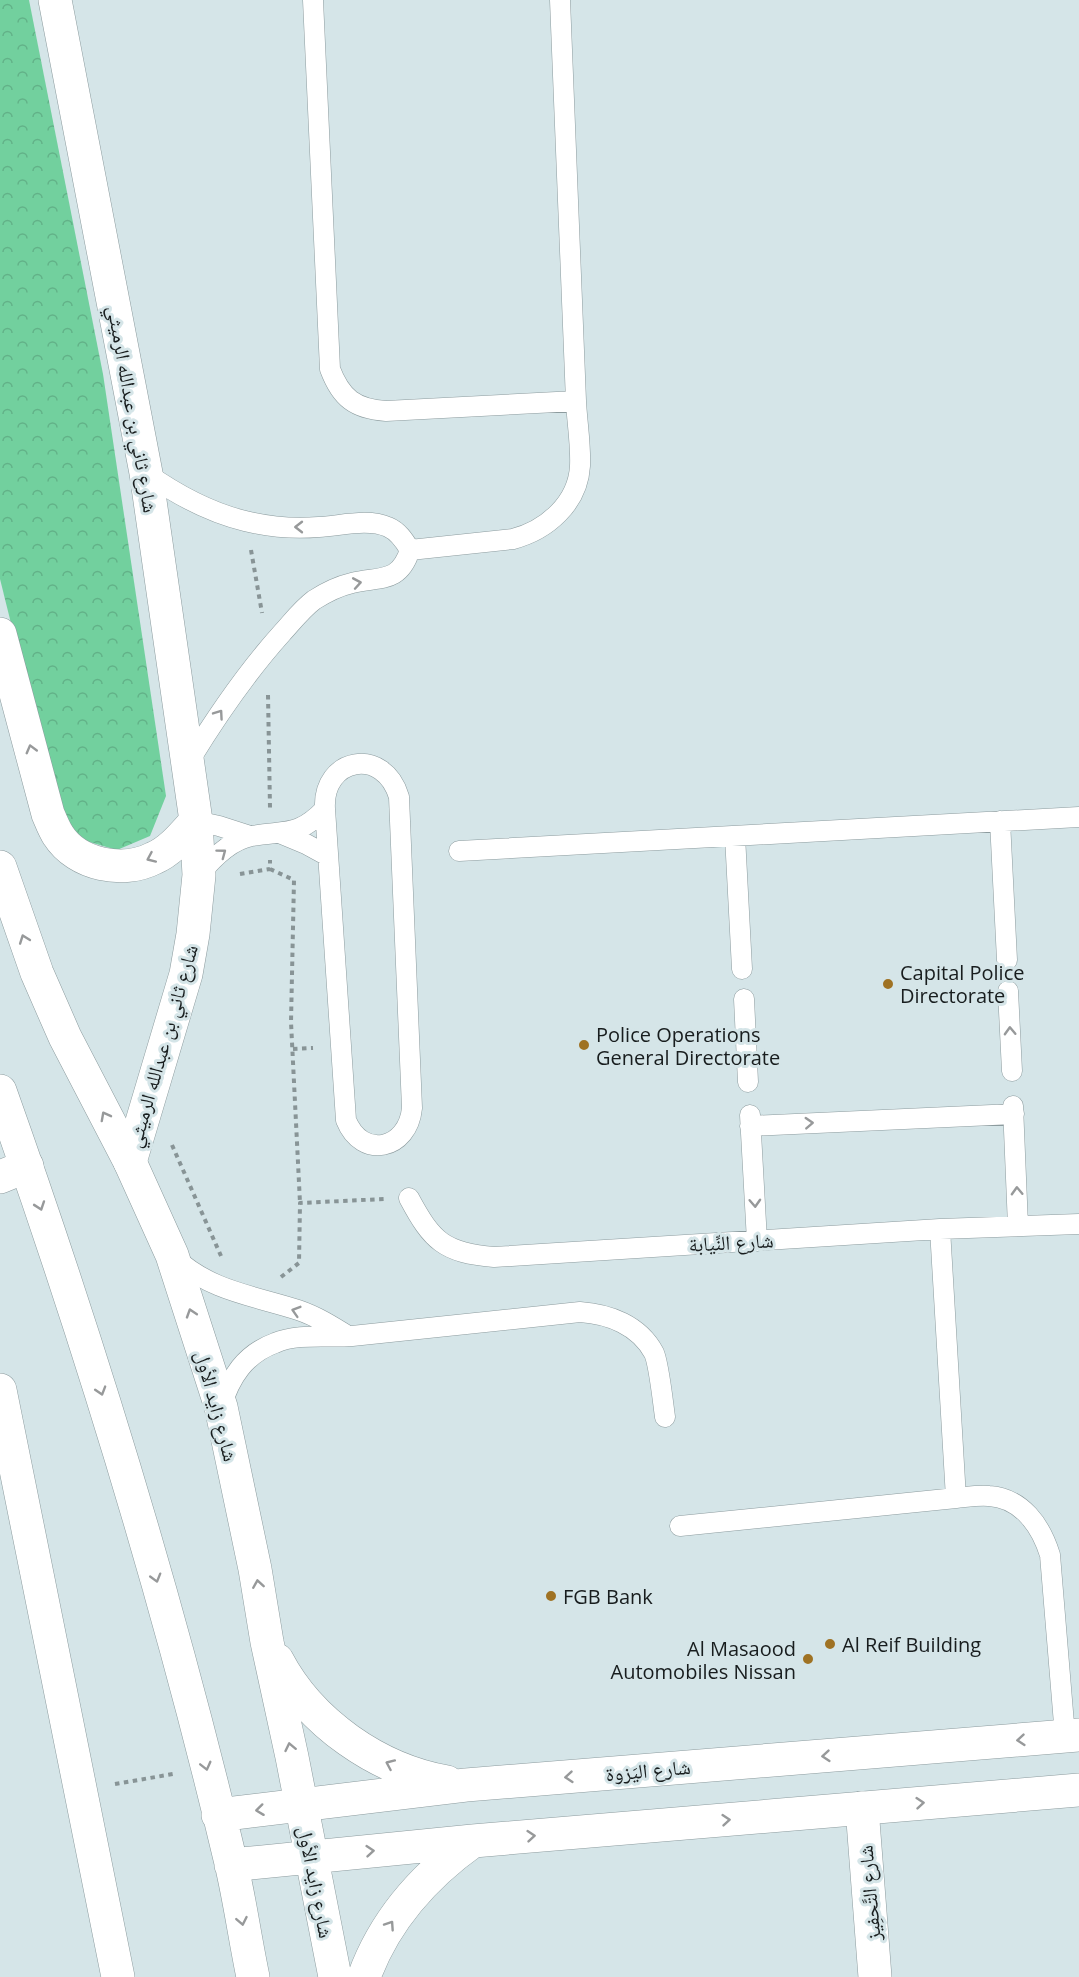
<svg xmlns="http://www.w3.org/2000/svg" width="1079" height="1977" font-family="'Open Sans','Noto Naskh Arabic',sans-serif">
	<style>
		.park { fill: url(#park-crowns) }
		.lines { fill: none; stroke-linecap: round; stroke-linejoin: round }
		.lane-casing { stroke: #8c9b9e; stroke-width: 21 }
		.street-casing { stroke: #8c9b9e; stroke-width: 34 }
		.secondary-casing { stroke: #8c9b9e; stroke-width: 34 }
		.path { stroke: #889496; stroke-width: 4; stroke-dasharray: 4.5 4.5; stroke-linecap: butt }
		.lane { stroke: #fff; stroke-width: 20 }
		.street { stroke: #fff; stroke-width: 33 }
		.secondary { stroke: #fff; stroke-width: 33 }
		.oneway { stroke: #97999a }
		.poi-dot { fill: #9f7223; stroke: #d5e5e8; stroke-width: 2 }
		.labels { text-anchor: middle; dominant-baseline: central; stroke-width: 6; stroke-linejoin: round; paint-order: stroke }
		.street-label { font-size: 20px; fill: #181d1e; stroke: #d5e5e8 }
		.poi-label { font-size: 20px; fill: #181d1e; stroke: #d5e5e8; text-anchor: start }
	</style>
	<defs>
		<pattern id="park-crowns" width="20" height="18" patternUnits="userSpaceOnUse" patternTransform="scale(1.5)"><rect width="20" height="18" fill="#72d09e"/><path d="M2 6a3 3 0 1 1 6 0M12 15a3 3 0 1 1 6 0" fill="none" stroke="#62b288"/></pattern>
	</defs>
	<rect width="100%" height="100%" fill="#d5e5e8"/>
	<path class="park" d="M0,0H29L103,374L166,796L150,836L117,850L86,841L59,817L0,579Z"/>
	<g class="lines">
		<g class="lane-casing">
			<path id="lane" d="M313,0L330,369C341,398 355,409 386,411L576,401L560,0
				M146,473C177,495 208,512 245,521C269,527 295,529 319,527C340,526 368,518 388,527C398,531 404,540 410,550C399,584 380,576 352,583C339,586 325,593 314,600C302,609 292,622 282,633C246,673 216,717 188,763
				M410,550L513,539C547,530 578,503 580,466C581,445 577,422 576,401
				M196,821L219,826L250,836
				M1000,821L1007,960
				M282,834L306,844L328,856
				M735,836L742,969
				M459,851L1079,817
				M199,875C212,859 230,840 252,836C286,830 298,837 325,809C322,757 384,746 399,797L412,1108C408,1150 362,1160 346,1120L325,809
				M1008,991L1012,1071
				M744,999L748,1082
				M1013,1106L1018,1226
				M750,1115L757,1241
				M750,1126L1014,1114
				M409,1198C432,1241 444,1253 494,1257L940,1229L1079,1224
				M940,1229L956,1498
				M175,1258C210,1291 255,1296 298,1310C316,1316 332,1326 348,1336
				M221,1407C230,1377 245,1354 275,1343C298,1333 327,1338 352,1336C428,1328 504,1320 580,1312C609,1314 639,1325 654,1353C659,1364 663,1403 665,1417
				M680,1526L956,1498C967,1497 978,1495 989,1496C1022,1498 1041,1526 1050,1555L1065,1736"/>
		</g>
		<g class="street-casing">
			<path id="street" d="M55,0L146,473L196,821L199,875L193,934L186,974L130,1162
				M0,634L48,814C51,821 54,829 58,835C77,865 123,874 154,858C171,851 184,834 196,821
				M0,1177L27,1166
				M0,1390L118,1977
				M862,1808L875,1977"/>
		</g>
		<g class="secondary-casing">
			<path id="secondary" d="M0,867L37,973L65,1037L130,1162L172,1255L221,1407L255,1569L267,1642L292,1757L335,1977
				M0,1091C90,1344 169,1602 231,1863C240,1901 245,1939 253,1977
				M277,1660C310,1723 378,1770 447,1782
				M218,1815L466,1785L1079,1735
				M231,1865L473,1841L1079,1790
				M364,1977C385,1919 424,1876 473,1841"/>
		</g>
		<path class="path" d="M251,550L262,613
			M268,695L270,808
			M270,869L294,880L291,1022L300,1203
			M240,874L270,869V860
			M293,1049L313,1048
			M172,1145L221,1256
			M281,1277L299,1263L300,1203L384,1199
			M115,1784L173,1774"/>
		<use href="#lane" class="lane"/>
		<use href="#street" class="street"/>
		<use href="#secondary" class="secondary"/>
	</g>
	<defs><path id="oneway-chevron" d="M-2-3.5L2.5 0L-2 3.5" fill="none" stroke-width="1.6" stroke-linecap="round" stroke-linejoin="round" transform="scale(1.5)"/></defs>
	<g class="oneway">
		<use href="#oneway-chevron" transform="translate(299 527) rotate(-180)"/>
		<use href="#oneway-chevron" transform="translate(357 583) rotate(-10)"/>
		<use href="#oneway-chevron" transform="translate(219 714) rotate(-55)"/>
		<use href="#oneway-chevron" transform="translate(31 749) rotate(-105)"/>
		<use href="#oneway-chevron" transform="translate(222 853) rotate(-37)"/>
		<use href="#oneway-chevron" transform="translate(151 858) rotate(156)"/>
		<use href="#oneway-chevron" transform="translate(24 939) rotate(-110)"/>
		<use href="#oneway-chevron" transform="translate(1010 1031) rotate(-92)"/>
		<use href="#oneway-chevron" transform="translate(105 1116) rotate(-118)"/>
		<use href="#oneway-chevron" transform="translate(809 1123) rotate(-3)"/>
		<use href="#oneway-chevron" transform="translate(1017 1191) rotate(-92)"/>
		<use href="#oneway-chevron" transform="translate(755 1203) rotate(87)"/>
		<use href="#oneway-chevron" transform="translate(40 1206) rotate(71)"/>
		<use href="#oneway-chevron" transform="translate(296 1311) rotate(-163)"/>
		<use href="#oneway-chevron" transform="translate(191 1313) rotate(-108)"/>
		<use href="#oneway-chevron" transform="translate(101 1391) rotate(73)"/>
		<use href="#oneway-chevron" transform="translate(156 1578) rotate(74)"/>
		<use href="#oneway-chevron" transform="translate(258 1584) rotate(-99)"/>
		<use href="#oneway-chevron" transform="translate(1021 1740) rotate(175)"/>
		<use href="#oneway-chevron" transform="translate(290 1747) rotate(-102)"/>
		<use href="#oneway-chevron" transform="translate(826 1756) rotate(175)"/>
		<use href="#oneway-chevron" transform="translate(390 1764) rotate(-156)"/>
		<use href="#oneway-chevron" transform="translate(206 1766) rotate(76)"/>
		<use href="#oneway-chevron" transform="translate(569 1777) rotate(175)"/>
		<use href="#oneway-chevron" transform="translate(920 1803) rotate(-5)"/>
		<use href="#oneway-chevron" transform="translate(260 1810) rotate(173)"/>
		<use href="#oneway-chevron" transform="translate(726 1820) rotate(-5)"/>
		<use href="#oneway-chevron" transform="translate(531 1836) rotate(-5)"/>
		<use href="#oneway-chevron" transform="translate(370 1851) rotate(-5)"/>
		<use href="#oneway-chevron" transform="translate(242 1921) rotate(79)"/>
		<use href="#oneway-chevron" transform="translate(390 1925) rotate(-56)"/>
	</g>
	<g class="poi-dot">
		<circle cx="888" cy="984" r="6"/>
		<circle cx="584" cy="1045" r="6"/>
		<circle cx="551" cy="1596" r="6"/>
		<circle cx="830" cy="1644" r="6"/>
		<circle cx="808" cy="1659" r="6"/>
	</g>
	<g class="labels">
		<g class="street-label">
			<text transform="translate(133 409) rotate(80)">شارع ثاني بن عبدالله الرميثي</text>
			<text transform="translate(162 1046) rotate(-74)">شارع ثاني بن عبدالله الرميثي</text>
			<text transform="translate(731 1242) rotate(-3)">شارع النِّيابة</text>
			<text transform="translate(217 1406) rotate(75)">شارع زايد الأول</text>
			<text transform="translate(648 1770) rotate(-5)">شارع اليَزوة</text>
			<text transform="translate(316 1882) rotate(79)">شارع زايد الأول</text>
			<text transform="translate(869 1893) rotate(-95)">شارع التَّحفِيز</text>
		</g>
		<g class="poi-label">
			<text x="900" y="972">Capital Police<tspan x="900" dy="23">Directorate</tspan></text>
			<text x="596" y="1034">Police Operations<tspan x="596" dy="23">General Directorate</tspan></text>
			<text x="563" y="1596">FGB Bank</text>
			<text x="842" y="1644">Al Reif Building</text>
			<text x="796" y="1648" text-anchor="end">Al Masaood<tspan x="796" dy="23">Automobiles Nissan</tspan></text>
		</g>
	</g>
</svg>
